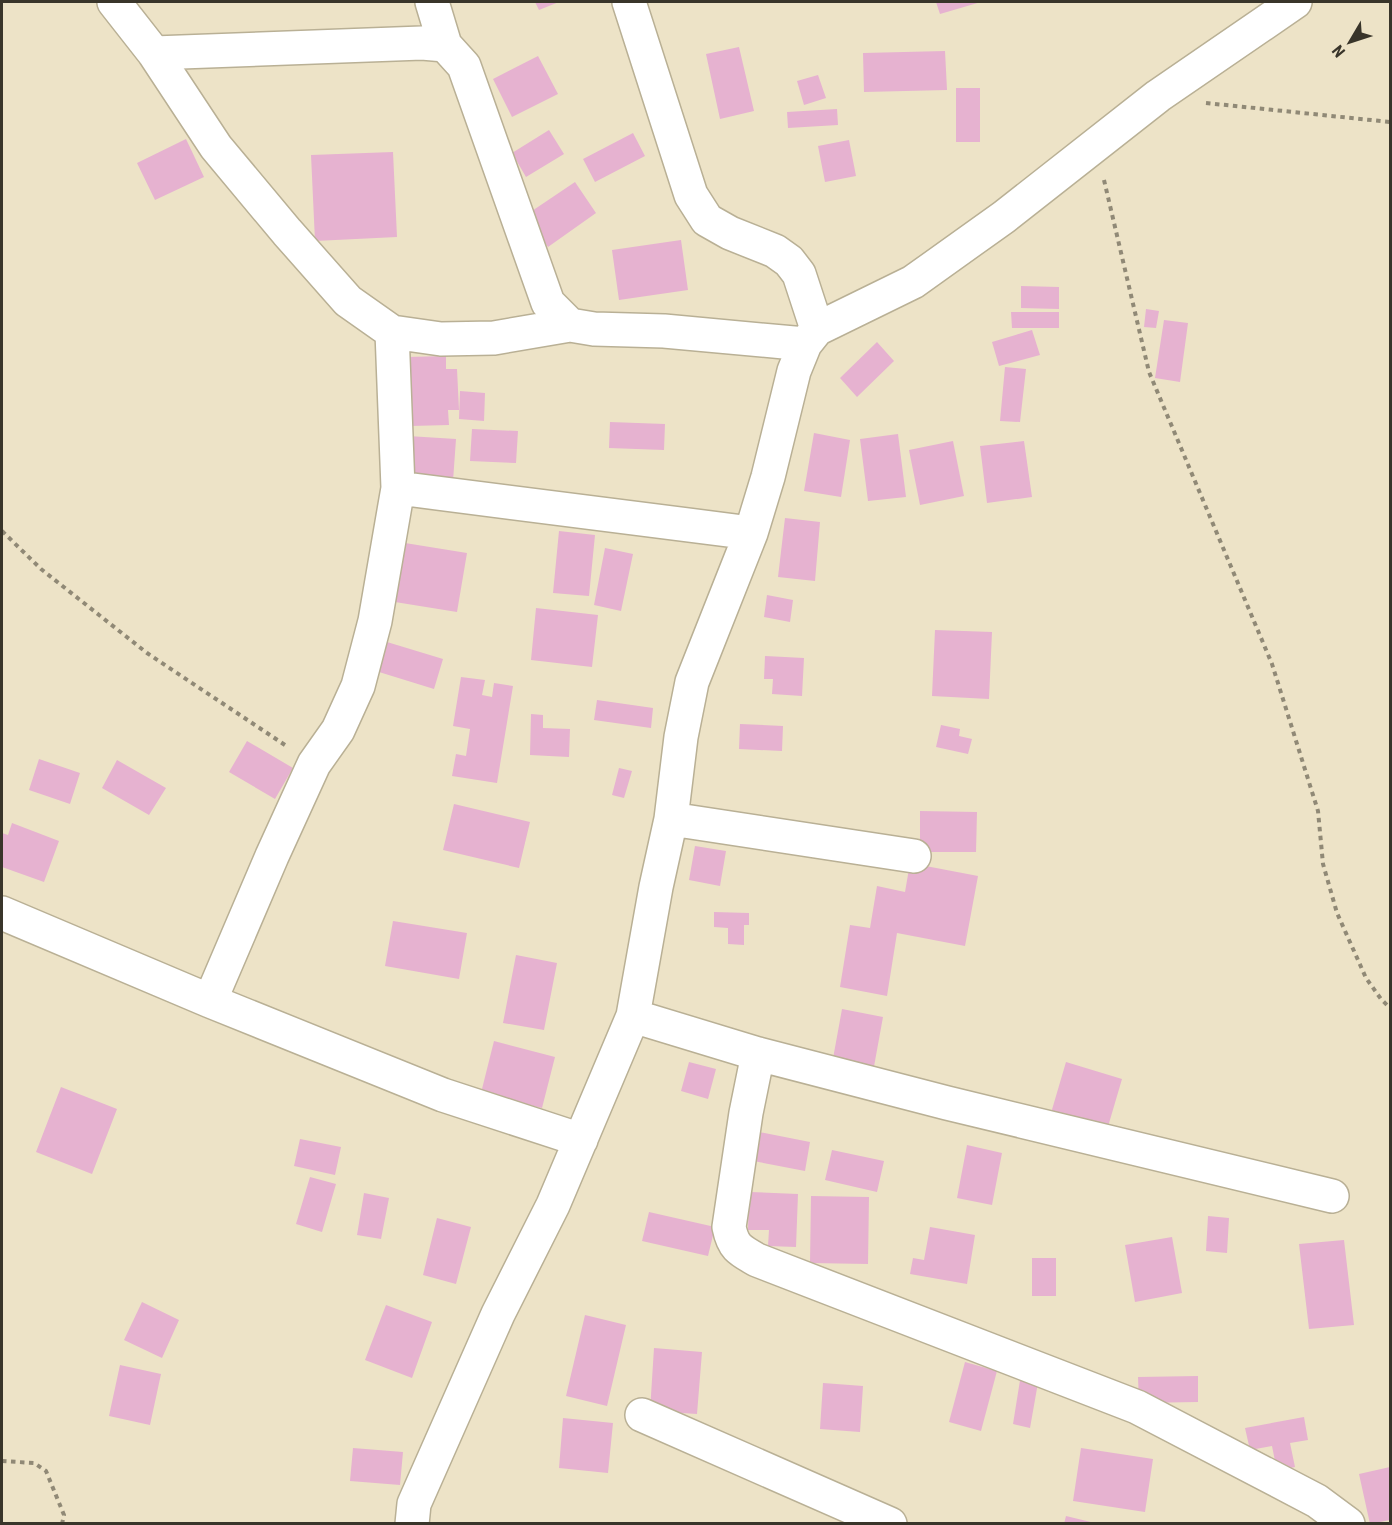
<svg xmlns="http://www.w3.org/2000/svg" width="1392" height="1525" font-family="'Roboto Condensed',sans-serif">
	<style>
		.building { fill: #e6b2d0 }
		.lines { fill: none; stroke-linecap: round; stroke-linejoin: round }
		.minor-casing { stroke: #b9b095; stroke-width: 36 }
		.path { stroke: #908976; stroke-width: 4; stroke-dasharray: 4.5 4.5; stroke-linecap: butt }
		.minor { stroke: #fff; stroke-width: 33 }
	</style>
	<rect width="100%" height="100%" fill="#ede3c7"/>
	<path class="building" d="M535,2H559L539,10Z
		M936,2H981L940,14Z
		M739,47L754,111L720,119L706,54Z
		M945,51L947,90L864,92L863,53Z
		M538,56L558,94L512,117L493,79Z
		M818,75L826,98L804,105L797,81Z
		M956,88H980V142H956Z
		M837,109L838,125L788,128L787,112Z
		M549,130L564,154L526,177L512,153Z
		M633,133L645,156L595,182L583,159Z
		M186,139L204,177L155,200L137,163Z
		M849,140L856,176L825,182L818,146Z
		M393,152L397,237L315,241L311,155Z
		M575,182L596,213L548,247L526,215Z
		M681,240L688,290L619,300L612,250Z
		M1021,286L1059,287V309L1021,308Z
		M1146,309L1159,311L1156,328L1144,327Z
		M1011,312H1059V328H1012Z
		M1164,320L1188,323L1180,382L1155,378Z
		M1032,330L1040,355L999,366L992,342Z
		M877,342L894,361L857,397L840,378Z
		M446,356V369H457L459,410H448L449,425L410,426L407,357Z
		M1005,367L1026,369L1020,422L1000,421Z
		M460,391L485,393L484,421L459,419Z
		M610,422L665,424L664,450L609,448Z
		M472,429L518,431L516,463L470,461Z
		M814,433L850,440L841,497L804,491Z
		M898,434L906,497L868,501L860,439Z
		M408,436L456,439L453,481L405,478Z
		M953,441L964,496L920,505L909,450Z
		M1024,441L1032,497L987,503L980,446Z
		M785,518L820,522L815,581L778,577Z
		M559,531L595,535L589,596L553,593Z
		M405,543L467,553L457,612L395,602Z
		M605,548L633,554L621,611L594,605Z
		M767,595L793,600L790,622L764,617Z
		M536,608L598,615L592,667L531,660Z
		M935,630L992,632L989,699L932,696Z
		M387,642L443,659L434,689L379,672Z
		M765,656L804,658L802,696L772,694L773,679H764Z
		M461,677L485,680L482,695L492,697L494,683L513,686L497,783L452,776L456,754L466,756L470,729L453,726Z
		M597,700L653,708L651,728L594,720Z
		M531,714L543,715V728L570,729L569,757L530,755Z
		M740,724L783,726L782,751L739,749Z
		M941,725L960,729L959,736L972,739L968,754L936,747Z
		M247,741L293,768L275,799L229,772Z
		M39,759L80,773L70,804L29,790Z
		M117,760L166,788L149,815L102,788Z
		M619,768L632,771L624,798L612,795Z
		M454,804L530,822L519,868L443,850Z
		M920,811L977,812L976,852H920Z
		M12,823L59,841L44,882L2,867V833L8,835Z
		M695,846L726,851L720,886L689,880Z
		M910,863L978,876L965,946L897,933L887,996L840,987L850,925L870,928L877,886L905,892Z
		M714,912L749,913V925H744V945L728,944V928L714,927Z
		M393,921L467,933L459,979L385,966Z
		M516,955L557,963L544,1030L503,1023Z
		M842,1009L883,1017L873,1072L832,1064Z
		M494,1041L555,1057L542,1108L481,1093Z
		M689,1062L716,1069L708,1099L681,1091Z
		M1066,1062L1122,1079L1107,1130L1051,1113Z
		M61,1087L117,1109L92,1174L36,1152Z
		M754,1131L810,1142L805,1171L748,1160Z
		M300,1139L341,1147L335,1175L294,1166Z
		M967,1145L1002,1153L992,1205L957,1198Z
		M832,1150L884,1161L877,1192L825,1180Z
		M310,1177L336,1184L322,1232L296,1224Z
		M749,1192L798,1194L796,1247L768,1246L769,1230H748Z
		M364,1193L389,1198L381,1239L357,1235Z
		M811,1196L869,1197L868,1264L810,1263Z
		M649,1212L715,1227L708,1256L642,1241Z
		M1208,1216L1229,1218L1227,1253L1206,1251Z
		M437,1218L471,1227L456,1284L423,1275Z
		M930,1227L975,1235L967,1284L910,1274L913,1258L924,1260Z
		M1172,1237L1182,1293L1135,1302L1125,1245Z
		M1344,1240L1354,1325L1309,1329L1299,1244Z
		M1032,1258H1056V1296H1032Z
		M142,1302L179,1320L162,1358L124,1340Z
		M386,1305L432,1322L412,1378L365,1360Z
		M585,1315L626,1325L607,1406L566,1396Z
		M654,1348L702,1352L697,1414L650,1411Z
		M965,1362L997,1371L981,1431L949,1422Z
		M120,1365L161,1374L150,1425L109,1416Z
		M1021,1374L1039,1377L1030,1428L1013,1424Z
		M1198,1376V1402L1139,1403L1138,1377Z
		M823,1383L863,1386L860,1432L820,1429Z
		M1304,1417L1308,1440L1290,1443L1295,1467L1277,1471L1272,1446L1250,1450L1245,1428Z
		M563,1418L613,1423L608,1473L559,1468Z
		M353,1448L403,1452L400,1485L350,1481Z
		M1081,1448L1153,1459L1145,1512L1073,1501Z
		M1390,1467V1520L1370,1524L1359,1474Z
		M1066,1516L1095,1523V1524H1064Z"/>
	<g class="lines">
		<g class="minor-casing">
			<path id="minor" d="M114,2L154,53L216,147L287,232L348,301L392,332L441,339L494,338L570,325
				M432,2L445,45
				M629,2L691,195L707,220L730,233L775,251L789,261L799,274L817,329
				M154,53L422,43L445,45L464,66L548,303L570,325L594,329L664,331L805,344
				M398,488L751,533
				M671,819L914,856
				M2,913L210,1001L443,1095L581,1140
				M210,1001L272,856L314,764L338,730L358,686L375,621L398,488L392,332
				M633,1016L758,1054L947,1103L1332,1196
				M758,1054L746,1113L729,1227C733,1247 739,1250 757,1260L1137,1407L1317,1501L1348,1524
				M642,1415L890,1524
				M412,1524L414,1504L498,1314L553,1205L633,1016L656,887L671,819L681,737L692,682L751,533L768,477L794,371L805,344L817,329L913,282L1004,217L1158,96L1295,2"/>
		</g>
		<path class="path" d="M1206,103L1390,122
			M1104,180L1149,372L1272,664L1318,811L1323,864L1337,913L1366,978L1381,999L1390,1008
			M2,531L41,569L147,653L288,747
			M2,1461L34,1463L46,1471L64,1515L62,1524"/>
		<use href="#minor" class="minor"/>
	</g>
	<rect width="1392" height="1525" fill="none" stroke="#39352a" stroke-width="6"/>
	<g transform="translate(1350 42) rotate(231)" stroke="#ede3c7" stroke-width="4.5" paint-order="stroke">
	<path d="M0-4.5L10 22L0 15L-10 22Z" fill="#39352a"/>
	<text y="-9" font-size="16" font-weight="bold" text-anchor="middle" fill="#39352a">N</text>
	</g>
</svg>
